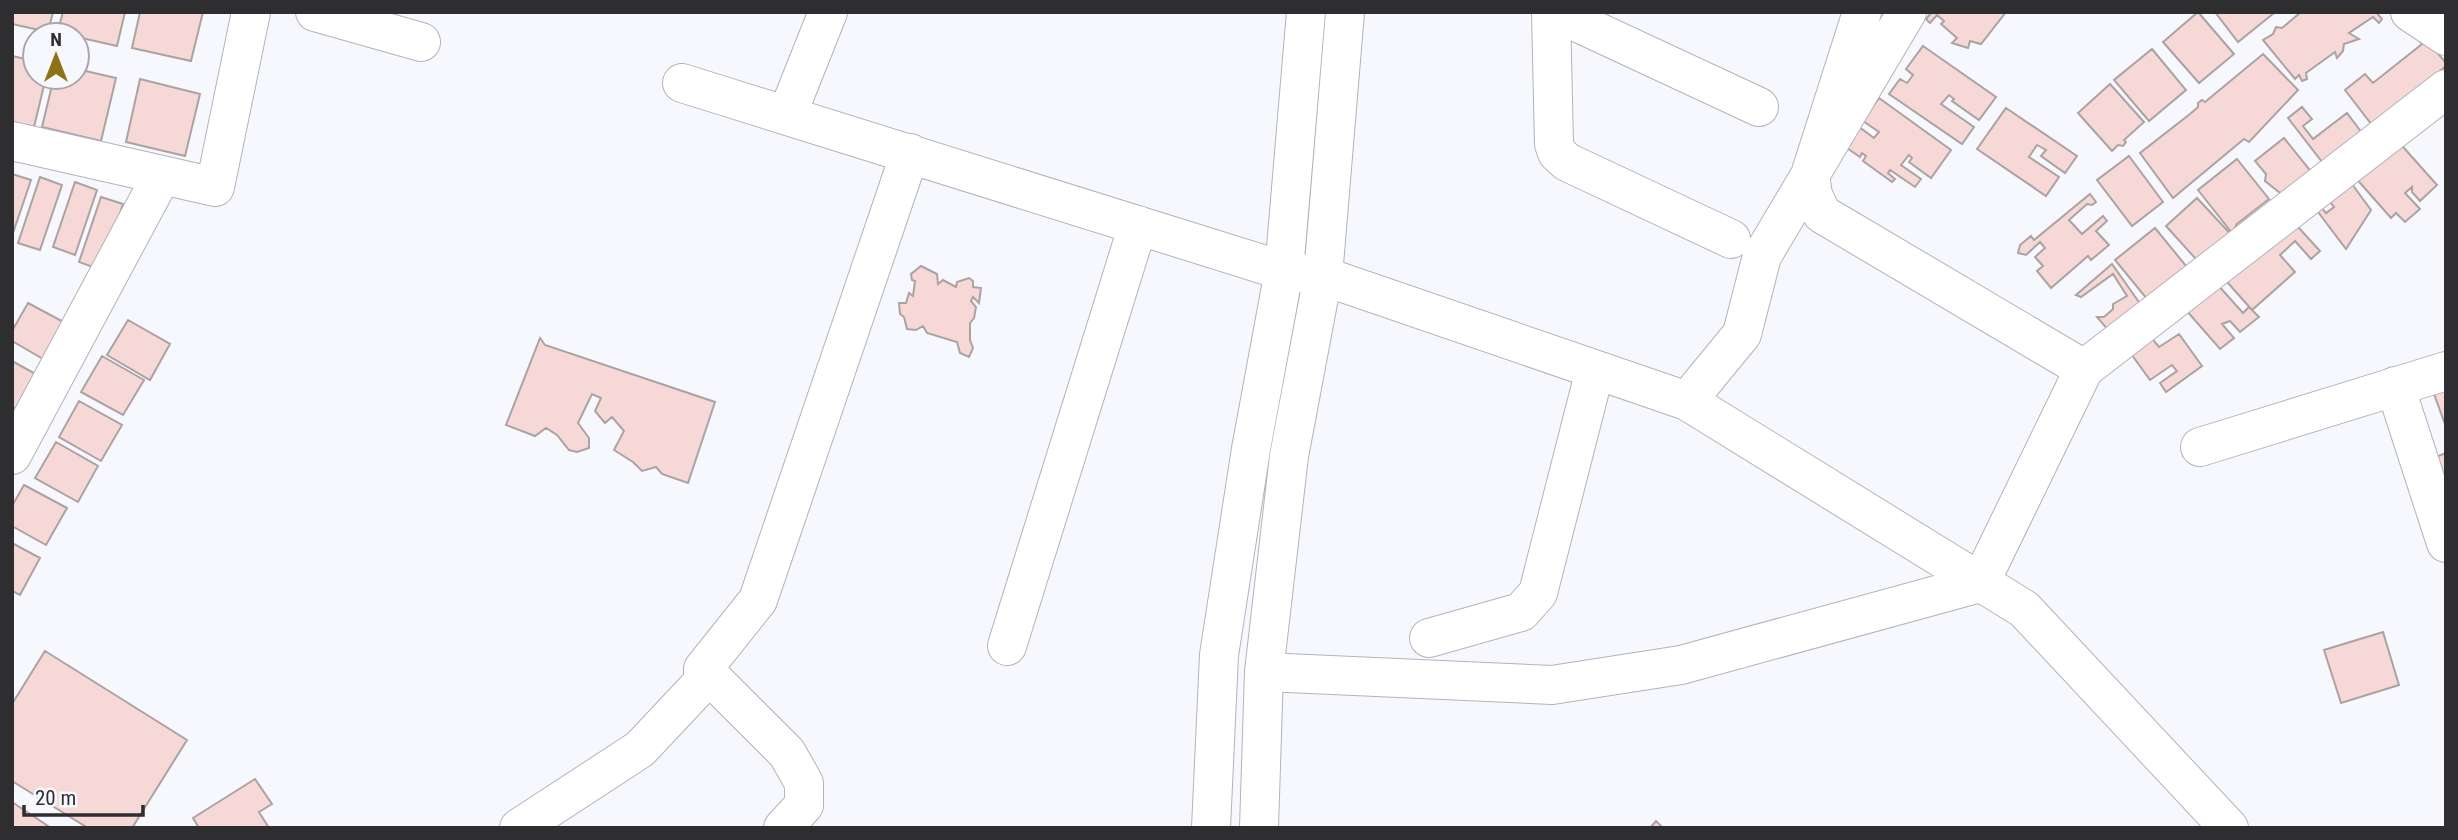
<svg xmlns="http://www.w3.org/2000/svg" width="2458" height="840" font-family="'Roboto Condensed',sans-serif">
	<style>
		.building { fill: #f6d8d7; stroke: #aba3a2; stroke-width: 2 }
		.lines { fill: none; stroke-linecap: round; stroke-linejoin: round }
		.minor-casing { stroke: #b3b4ba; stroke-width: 40 }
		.tertiary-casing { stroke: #b3b4ba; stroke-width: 40 }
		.minor { stroke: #fff; stroke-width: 38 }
		.tertiary { stroke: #fff; stroke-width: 38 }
	</style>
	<rect width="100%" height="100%" fill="#f7f7fe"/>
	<path class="building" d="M12,12H53L48,32L12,24Z
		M63,12H125L117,46L77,37V35L57,33Z
		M140,12H203L191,61L132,48Z
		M1932,12H2006L1981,44L1970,41L1968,48L1952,43L1957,38L1941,24L1944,21L1937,15L1930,23L1926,19Z
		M2198,12L2234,54L2199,83L2163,42Z
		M2215,12H2274V13L2238,42Z
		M2301,12H2376L2382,19L2379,23L2373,17L2349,33L2359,39L2344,44L2343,51L2337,58L2335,52L2306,73L2307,79L2302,81L2299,75L2295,79L2263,40L2273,34L2276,27L2282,28Z
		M2408,18L2446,63V66L2372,125L2345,90L2365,74L2373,83L2422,44L2405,21Z
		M1923,46L1996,97L1979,120L1952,101L1954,99L1949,95L1941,104L1974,127L1962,144L1889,94L1900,79L1907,83L1913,75L1906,69Z
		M2152,49L2186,90L2149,121L2114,80Z
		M2263,54L2298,90L2249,142L2244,139L2173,198L2140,153L2190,114L2198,107V103L2202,100L2205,102Z
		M12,56L35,61V77H46L34,127L12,122Z
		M77,69L116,78L101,141L42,127L54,77H77Z
		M140,79L200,94L185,156L126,142Z
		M2110,84L2144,122L2124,140L2126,142L2123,146L2118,145L2112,151L2078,113Z
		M1879,98L1951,150L1931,178L1909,162L1912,158L1909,155L1901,165L1921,179L1915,187L1890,170L1888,173L1895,179L1892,182L1863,161L1866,156L1862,153L1860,157L1844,146L1859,127L1874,138L1879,132L1863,121Z
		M2302,107L2312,119L2303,126L2313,139L2347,113L2365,137L2326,167L2288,118Z
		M2006,108L2077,156L2065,173L2041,156L2046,150L2037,145L2029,157L2059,177L2046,196L1977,149Z
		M2284,138L2313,174L2289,200L2265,181L2266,174L2255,161Z
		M2396,139L2437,185L2420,201L2412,192V187L2405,193L2420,209L2405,222L2396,213L2391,218L2354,176Z
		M2129,156L2163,202L2132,226L2097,180Z
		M2237,159L2269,199L2237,224L2232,233L2198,190Z
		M12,174L31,180L12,236Z
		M2346,176L2371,210L2346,249L2312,204L2315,199L2326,213L2334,207L2323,193Z
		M40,177L62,185L40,250L18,243Z
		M75,182L97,190L75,255L53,247Z
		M2090,194L2096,202L2092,205L2087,204L2069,220L2082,234L2103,216L2107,221L2096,231L2109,245L2091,260L2088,256L2051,288L2037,271L2043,266L2035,257L2045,248L2040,242L2026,255L2018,253L2020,245L2031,236L2034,240Z
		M101,197L123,204L101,270L79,262Z
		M2197,198L2237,241L2205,269L2166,226Z
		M2287,215L2320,251L2311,259L2295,241L2280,255L2295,272L2252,310L2220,274Z
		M2155,228L2191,272L2152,305L2115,260Z
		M2112,264L2141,305L2108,330L2097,317H2104L2113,309V304L2127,296L2113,274L2081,297L2076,295Z
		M921,266L937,274L938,284L943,280L956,287L957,282L969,278L973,281V287L981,288L979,303L973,297L971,301L976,307L974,318L970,323V340L973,348L969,357L960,353L957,342L927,333L923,326L916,330L907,329L904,317L900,314L899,303H906L909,293L913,296L915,281L912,280L911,274Z
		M2217,284L2243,313L2249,307L2259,317L2240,332L2230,321L2222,324L2234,338L2220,349L2186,310Z
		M28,303L71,326L50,363L12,341V331Z
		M128,320L170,344L150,380L107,355Z
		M2179,334L2202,366L2166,392L2160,383L2177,371L2172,365L2150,380L2129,351L2150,336L2159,347Z
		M540,338L545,345L715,402L688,483L662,474L656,467L642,471L633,462L614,450L624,431L612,417L605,423L595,411L601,398L592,394L578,423L589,438V448L577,452L569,450L557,435L546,428L535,436L506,425Z
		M102,356L144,380L123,415L81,392Z
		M12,361L41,377L21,411L12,407Z
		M2446,390V427L2434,394Z
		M79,401L122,425L101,461L59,437Z
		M56,442L98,466L78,502L35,478Z
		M2446,453V492L2433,458Z
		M24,485L67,508L46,545L12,526V506Z
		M12,543L40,558L20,595L12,591Z
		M2383,632L2399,685L2341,703L2324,650Z
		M45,651L187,740L132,828H88L12,781V704Z
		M255,779L272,804L259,812L269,828H199L193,818Z
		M12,802L51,828H12Z
		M1656,821L1663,828H1650Z"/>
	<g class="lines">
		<g class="minor-casing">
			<path id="minor" d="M315,12L421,42
				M1551,12L1554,144L1557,153L1567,162L1731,239
				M1555,12L1759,107
				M2410,12L2446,36
				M682,83L1284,271L1323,276L1687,401L2024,609L2229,828
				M787,115L828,12
				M12,141L215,187L251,12
				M2084,369L2446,89
				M2395,386L2446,543
				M1687,401L1742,334L1762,256L1907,12
				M2200,447L2446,371
				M12,455L162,175
				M1429,638L1521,612L1538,593L1595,370
				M1007,646L1138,225
				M703,669L787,753L804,783V805L783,828
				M1264,672L1552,685L1681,665L1980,583L2084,369L1822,214L1813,195L1810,175L1862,12
				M519,828L640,749L703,682V669L758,600L910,153"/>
		</g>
		<g class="tertiary-casing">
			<path id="tertiary" d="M1211,828L1219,655L1251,449L1284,271L1306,12
				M1259,828L1264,672L1289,456L1323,276L1345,12"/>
		</g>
		<use href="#minor" class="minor"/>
		<use href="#tertiary" class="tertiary"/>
	</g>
	<rect width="2458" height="840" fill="none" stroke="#2e2e31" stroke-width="28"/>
	<g transform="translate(56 56)"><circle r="33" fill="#f7f7fe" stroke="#a7a7ac" stroke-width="2"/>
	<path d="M0-5L12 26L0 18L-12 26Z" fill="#8d7216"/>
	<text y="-10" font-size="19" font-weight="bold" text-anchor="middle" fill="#2e2e31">N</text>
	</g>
	<path d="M24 805v10h119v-10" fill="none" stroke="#2e2e31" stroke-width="3.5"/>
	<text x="35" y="805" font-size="21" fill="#2e2e31" stroke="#f7f7fe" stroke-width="5" paint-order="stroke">20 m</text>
</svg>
